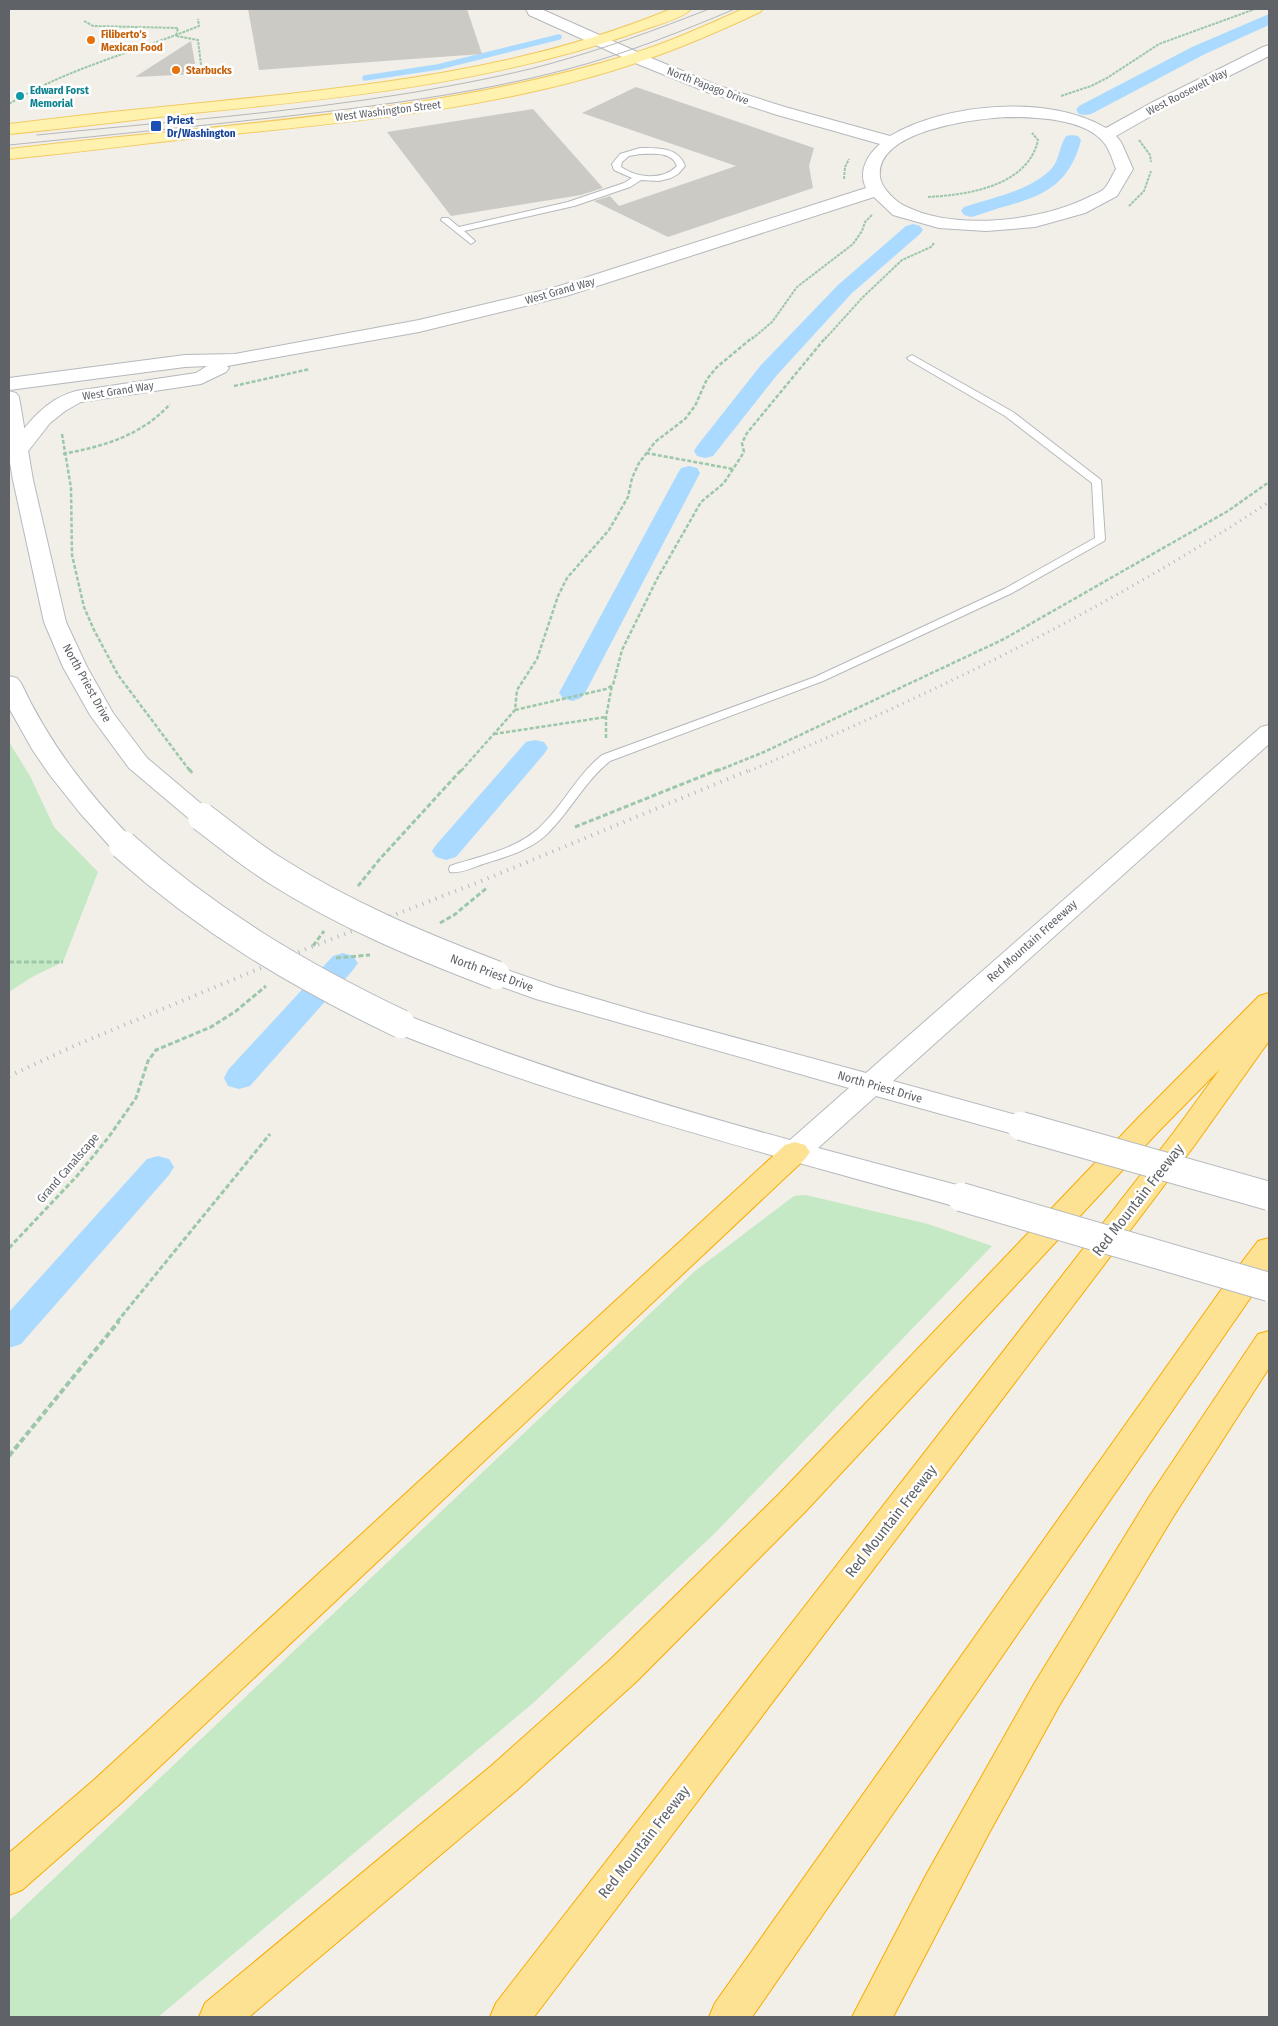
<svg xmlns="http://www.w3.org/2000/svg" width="1278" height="2026" font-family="'Fira Sans Condensed',sans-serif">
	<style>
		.green { fill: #c5e8c5 }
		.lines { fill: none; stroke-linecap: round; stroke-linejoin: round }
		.stream { stroke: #aadaff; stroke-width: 5.5 }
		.canal { fill: #aadaff; fill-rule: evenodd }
		.building { fill: #cccac5 }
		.lane-casing { stroke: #b5b8bc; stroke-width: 2 }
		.street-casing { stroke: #b5b8bc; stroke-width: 2 }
		.secondary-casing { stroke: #b6babf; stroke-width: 2 }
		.primary-casing { stroke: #f2c960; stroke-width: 2 }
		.highway-casing { stroke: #f9ab00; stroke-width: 2 }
		.path-far3 { stroke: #9cc7a9; stroke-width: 2; stroke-dasharray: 3 1; stroke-linecap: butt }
		.path-far2 { stroke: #9cc7a9; stroke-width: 2.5; stroke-dasharray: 4 2; stroke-linecap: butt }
		.path-far1 { stroke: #9cc7a9; stroke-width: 3; stroke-dasharray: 5 2.5; stroke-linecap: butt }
		.path { stroke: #9cc7a9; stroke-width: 4; stroke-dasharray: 6 3; stroke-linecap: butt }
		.lane { fill: #fff; fill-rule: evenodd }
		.street { fill: #fff; fill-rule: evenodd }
		.secondary { fill: #fff; fill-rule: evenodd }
		.primary { fill: #fff2af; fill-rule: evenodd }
		.highway { fill: #fde293; fill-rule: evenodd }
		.tram { stroke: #b6b7b8; stroke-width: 1 }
		.rail-far1 { stroke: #b6b7b8; stroke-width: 3; stroke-dasharray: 1 5; stroke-linecap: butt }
		.rail { stroke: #b6b7b8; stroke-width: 4; stroke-dasharray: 1 6; stroke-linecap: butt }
		.secondary-bridge-casing { stroke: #b6babf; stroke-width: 30; stroke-linecap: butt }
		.secondary-bridge { stroke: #fff; stroke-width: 28 }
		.food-dot { fill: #e8710a; stroke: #fff; stroke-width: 2 }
		.culture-dot { fill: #0f9aa8; stroke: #fff; stroke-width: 2 }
		.transit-dot { fill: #1a4fb4; stroke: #fff; stroke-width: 2 }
		.labels { text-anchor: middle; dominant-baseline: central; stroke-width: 5; stroke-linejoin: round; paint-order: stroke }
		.far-food-label { font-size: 11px; font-weight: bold; fill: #c56008; stroke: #fff; text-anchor: start }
		.far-street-label { font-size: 11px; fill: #5f6368; stroke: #fff }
		.far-culture-label { font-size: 11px; font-weight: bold; fill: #0d838f; stroke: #fff; text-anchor: start }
		.far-transit-label { font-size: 11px; font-weight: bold; fill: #164399; stroke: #fff; text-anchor: start }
		.street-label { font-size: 12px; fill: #5f6368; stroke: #fff }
		.near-street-label { font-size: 15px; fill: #5f6368; stroke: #fff }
	</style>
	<rect width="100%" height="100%" fill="#f1efe8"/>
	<path class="green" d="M9,742L30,776L54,827L98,872L63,962L32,977L9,992Z
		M806,1195L928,1224L992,1246L713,1535L532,1704L158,2017H9V1921L695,1271L794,1196Z"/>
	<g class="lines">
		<path class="stream" d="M365,78L438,67L559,37"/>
		<path class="canal" d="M1269,14V25L1205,54L1091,114L1085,115L1079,114L1076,110L1079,106L1192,47Z
			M1072,135L1078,136L1081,140C1066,198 1027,198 978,215L971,217L964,215L961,211L964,207C993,197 1031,191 1052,168C1060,159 1059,146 1066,136Z
			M913,224L920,226L923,230L920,234L852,293L777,375L713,456L705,458L697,456L694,451L697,446L761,365L838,285L906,226Z
			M689,466L697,468L700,473L585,693L581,698L572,701L563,698L559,693L678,473L681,468Z
			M535,740L544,742L548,748L544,754L456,857L446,860L436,857L432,851L436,845L526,742Z
			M343,953L353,956L358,963L353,970L250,1086L239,1089L228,1086L224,1078L228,1070L333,956Z
			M158,1156L169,1159L174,1167L169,1175L21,1344L9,1348V1312L147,1159Z"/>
	</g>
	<path class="building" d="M248,9H467L482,54L259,70Z
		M191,41L197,74L135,77Z
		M636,87L814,148L809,166L813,188L668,237L594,201L610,196L619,206L736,166L582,113Z
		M533,109L603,188L581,195L451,216L387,132Z"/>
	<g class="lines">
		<g class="lane-casing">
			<path id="lane" d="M640,148C657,148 679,147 685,166L678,174L671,178L659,181L641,180L630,187L574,206L464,231L475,241L471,244L441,220L442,218H448L459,227L568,202L624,183L632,178L614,170L612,164L620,154ZM640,154C652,154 672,151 677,166C662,181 637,178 621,167L622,162L629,156Z
				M912,355L1013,412L1101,480L1105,539L1104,541L1012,593L823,681L610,761C585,781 571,810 548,833C531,850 506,857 483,864C474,867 460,874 450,872L449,869L450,866C480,856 515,850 539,828C563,806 576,776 602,755L815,677L1004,589L1095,538L1092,483L1005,416L909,360L907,358Z"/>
		</g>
		<g class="street-casing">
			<path id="street" d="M526,9H541L651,58L719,86L785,107L890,136C946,103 1049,94 1106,128L1155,101L1263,47L1269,45V56L1167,107L1116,136L1121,142L1133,169L1117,196L1085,213L1035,227L986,231L939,228L893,215L874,197L566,296L419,332L227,366L229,368L226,372L201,384L81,402L65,411L50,423L25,455L18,457L11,455L9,449C26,425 45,399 76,391L196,373L207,366L185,367L9,390V378L185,355L235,354L419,320L553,288L866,188C858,172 867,155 880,144L774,114L707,92L640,65L529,15ZM1006,117C1035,117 1086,118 1105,144C1110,151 1113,161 1116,169C1112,175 1109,184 1104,189C1101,192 1095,194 1091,196C1044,221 956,231 907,207C897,203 881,188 880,177C875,130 975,119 1006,117Z"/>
		</g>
		<g class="secondary-casing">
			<path id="secondary" d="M9,391L16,393L19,397L33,480L66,622L87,667L113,713L147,758L211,812L215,817L211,822L202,825L193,822L129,768L90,715L63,667L44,622L13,480L9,457Z
				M9,676L17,678L21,683C49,743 87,792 132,839L136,845L132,851L123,853L114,851L80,813L49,774L32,749L9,708Z
				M1269,725V744L893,1081L1031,1119L1035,1126L1031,1133L1021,1136L876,1096L818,1148L972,1189L976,1197L972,1205L961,1208C769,1154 577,1105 391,1031L387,1024L391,1017L401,1015L411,1017C535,1066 661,1105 790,1140L849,1088L536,999L486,981L482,975L486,969L496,966L556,987L648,1014L866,1073L1261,727Z"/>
		</g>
		<g class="primary-casing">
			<path id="primary" d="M671,9H691C684,18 654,26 643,30C498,82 345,98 193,113C132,120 70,128 9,134V124C73,116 137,109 201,103C360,87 522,71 671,9Z
				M743,9H763L760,12C722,30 683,47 642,61C503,109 351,122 205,137C139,144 74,153 9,159V149C214,124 429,116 628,55C667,43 705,26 743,9Z"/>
		</g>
		<g class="highway-casing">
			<path id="highway" d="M1269,993V1041L1194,1146L534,2017H490L496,2003L1174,1132L1220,1069L1157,1133L805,1512L637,1681L517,1790L249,2017H199L205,2003L491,1766L611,1659L781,1492L1137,1119L1259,996Z
				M795,1142L805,1145L810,1152L805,1159L121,1803L22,1890L9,1895V1853L95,1779L785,1145Z
				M1269,1238V1271L752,2017H709L715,2003L1226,1283L1258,1241Z
				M1269,1331V1368L1173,1517L1059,1706L988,1835L893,2017H852L926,1875L1034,1684L1149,1497L1258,1334Z"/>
		</g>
		<path class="path-far3" d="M84,21L93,26L178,28L176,36L198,40L202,73L220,72L229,67
			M1061,96L1091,86L1107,78L1159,44L1255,9
			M9,104C68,68 135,52 199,26L198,19
			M1139,140L1150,155L1151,162
			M844,179L845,167L849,159
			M928,197C968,195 1028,186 1038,140L1032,133
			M1129,206L1144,191L1151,171
			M752,339L772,322L797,287L853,244L862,231L865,222L872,215
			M825,339L863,297L902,260L931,247L934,243"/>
		<path class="path-far2" d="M234,386L310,369
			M62,434L71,488L72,555L84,607L94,630L118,675L190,771
			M646,453L733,469
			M63,454C104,446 141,436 170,404
			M515,710L606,689L613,685L622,650L657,579L701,502L724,483L744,452L742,443L747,433L826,337
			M494,734L606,717
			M606,738V717L612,685
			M461,771L515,710L517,690L537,659L558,596L567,578L609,530L628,497L632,478L639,463L655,442L685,419L695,406L707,379L717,367L753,337
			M717,771L764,752L1004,639L1228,511L1269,482"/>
		<path class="path-far1" d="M189,769L193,774
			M575,827L720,769
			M358,886L379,860L462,769
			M440,923L454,915L488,887
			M313,946L324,931
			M336,958L370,955
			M9,962H63
			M9,1248L77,1176L108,1138L136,1098L148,1061L156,1050L211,1027L236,1011L266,986
			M117,1322L270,1134"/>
		<path class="path" d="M9,1456L119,1321"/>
		<use href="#lane" class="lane"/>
		<use href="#street" class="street"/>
		<use href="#secondary" class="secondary"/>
		<use href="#primary" class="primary"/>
		<use href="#highway" class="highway"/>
		<path class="tram" d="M37,135C163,122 290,113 416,92C460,84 505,76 549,64C603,49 656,30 709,9
			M9,145C99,136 190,127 280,117C377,106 474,94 568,69C625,54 680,32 735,9"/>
		<path class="rail-far1" d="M749,771C929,696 1106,610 1269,502"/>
		<path class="rail" d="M9,1076L74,1046L311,947L479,882L752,769"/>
		<g class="secondary-bridge-casing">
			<path id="secondary-bridge" d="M202,817C226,835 250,855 276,871C345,915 420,946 496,975
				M123,845C208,921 298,975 401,1024
				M1021,1126L1269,1196
				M961,1197L1269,1287"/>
		</g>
		<use href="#secondary-bridge" class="secondary-bridge"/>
	</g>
	<g class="food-dot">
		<circle cx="91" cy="40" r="5"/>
		<circle cx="176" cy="70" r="5"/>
	</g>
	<circle class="culture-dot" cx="20" cy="96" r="5"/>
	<rect class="transit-dot" x="150" y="120" width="12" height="12" rx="2.5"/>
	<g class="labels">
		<g class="far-food-label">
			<text x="101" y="34">Filiberto’s<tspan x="101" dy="13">Mexican Food</tspan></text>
			<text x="186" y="70">Starbucks</text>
		</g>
		<g class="far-street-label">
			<text transform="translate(708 86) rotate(21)">North Papago Drive</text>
			<text transform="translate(1187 92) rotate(-27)">West Roosevelt Way</text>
			<text transform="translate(388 111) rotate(-7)">West Washington Street</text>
			<text transform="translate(560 291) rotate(-16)">West Grand Way</text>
			<text transform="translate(118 391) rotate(-9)">West Grand Way</text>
		</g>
		<g class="far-culture-label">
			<text x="30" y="90">Edward Forst<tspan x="30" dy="13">Memorial</tspan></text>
		</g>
		<g class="far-transit-label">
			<text x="167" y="120">Priest<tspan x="167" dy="13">Dr/Washington</tspan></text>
		</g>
		<g class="street-label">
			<text transform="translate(87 683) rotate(61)">North Priest Drive</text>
			<text transform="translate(1032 941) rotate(-42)">Red Mountain Freeeway</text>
			<text transform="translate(492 973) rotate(20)">North Priest Drive</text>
			<text transform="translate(880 1087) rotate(16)">North Priest Drive</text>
			<text transform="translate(68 1168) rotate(-49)">Grand Canalscape</text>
		</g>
		<g class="near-street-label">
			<text transform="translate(1138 1200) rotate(-52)">Red Mountain Freeway</text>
			<text transform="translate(891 1521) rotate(-52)">Red Mountain Freeway</text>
			<text transform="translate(644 1842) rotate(-52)">Red Mountain Freeway</text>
		</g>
	</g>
	<rect width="1278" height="2026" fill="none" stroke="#5f6368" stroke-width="20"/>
</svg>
